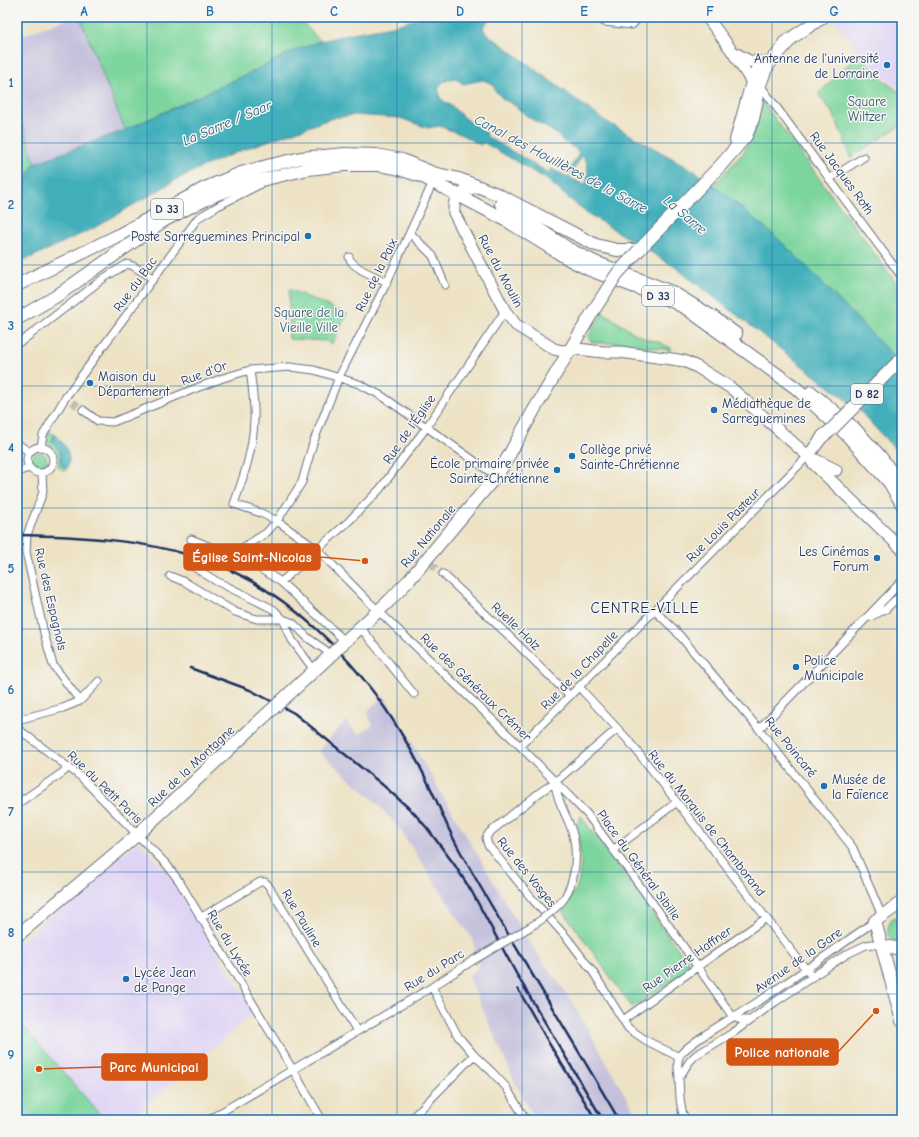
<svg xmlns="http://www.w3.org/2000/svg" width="919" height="1137" font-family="'Comic Neue',sans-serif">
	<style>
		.built { fill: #e0d4f4 }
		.industrial { fill: #c4c0db }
		.green { fill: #7bd59c; stroke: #4b827d }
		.water { fill: #3fafba; stroke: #2d6f8c; fill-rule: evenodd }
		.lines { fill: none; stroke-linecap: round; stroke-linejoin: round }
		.street-tunnel { stroke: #c3beb0; stroke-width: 7; stroke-dasharray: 7 3.5; stroke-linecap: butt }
		.street-casing { stroke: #646e82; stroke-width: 9 }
		.secondary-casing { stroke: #646e82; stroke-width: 13 }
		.primary-casing { stroke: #646e82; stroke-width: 14 }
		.street { stroke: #fff; stroke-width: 7 }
		.secondary { stroke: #fff; stroke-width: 11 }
		.primary { stroke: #fff; stroke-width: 12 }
		.rail { stroke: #1b2f5e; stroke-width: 2.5 }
		.street-bridge-casing { stroke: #646e82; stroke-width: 9; stroke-linecap: butt }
		.primary-bridge-casing { stroke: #646e82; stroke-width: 14; stroke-linecap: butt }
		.street-bridge { stroke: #fff; stroke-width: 7 }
		.primary-bridge { stroke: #fff; stroke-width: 12 }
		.grid { fill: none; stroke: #1f6fb2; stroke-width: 1; stroke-opacity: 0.55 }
		.poi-dot { fill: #1f6fb2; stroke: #f6f6f2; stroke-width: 1.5 }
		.labels { text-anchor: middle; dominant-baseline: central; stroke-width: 3; stroke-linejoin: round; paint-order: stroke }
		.shield { fill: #f6f6f2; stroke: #5d6b8a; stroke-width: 1 }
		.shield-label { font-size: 12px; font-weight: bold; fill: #1b2f5e }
		.poi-label { font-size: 13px; fill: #1b2f5e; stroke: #f6f6f2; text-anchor: start }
		.park-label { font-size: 13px; fill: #33586e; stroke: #f6f6f2 }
		.street-label { font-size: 13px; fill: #1b2f5e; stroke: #f6f6f2 }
		.water-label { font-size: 14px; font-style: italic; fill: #285c7e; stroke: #f6f6f2 }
		.quarter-label { font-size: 15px; letter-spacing: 1px; fill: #1b2f5e; stroke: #f6f6f2 }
		.leader { fill: none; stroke: #d45514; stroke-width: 1.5 }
		.callout-dot { fill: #d45514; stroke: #f6f6f2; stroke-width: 1.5 }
		.callout { fill: #d45514; stroke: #d45514; stroke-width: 1.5 }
		.callout-label { font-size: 14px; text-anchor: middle; font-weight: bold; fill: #fff }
		.neatline { fill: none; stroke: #1f6fb2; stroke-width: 1.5 }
		.grid-label { font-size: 13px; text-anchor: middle; font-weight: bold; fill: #1f6fb2 }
	</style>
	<rect width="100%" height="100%" fill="#f6f6f2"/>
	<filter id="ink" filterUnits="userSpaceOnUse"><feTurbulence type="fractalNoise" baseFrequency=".025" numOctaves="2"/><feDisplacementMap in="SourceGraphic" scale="8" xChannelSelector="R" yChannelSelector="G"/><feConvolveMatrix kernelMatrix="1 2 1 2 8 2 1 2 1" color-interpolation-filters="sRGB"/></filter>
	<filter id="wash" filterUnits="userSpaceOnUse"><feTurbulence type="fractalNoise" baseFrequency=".012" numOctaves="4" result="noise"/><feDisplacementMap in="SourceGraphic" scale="16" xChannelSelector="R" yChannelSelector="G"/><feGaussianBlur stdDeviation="0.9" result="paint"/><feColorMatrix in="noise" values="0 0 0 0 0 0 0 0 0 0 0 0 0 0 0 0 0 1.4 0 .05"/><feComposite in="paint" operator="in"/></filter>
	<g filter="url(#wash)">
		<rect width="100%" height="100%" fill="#ede2c4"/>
		<path class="built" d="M833,17H902V91L884,78L859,53Z
			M138,841L164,868L255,1012L129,1120H104L17,1023V945Z"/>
		<path class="industrial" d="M73,17H80L125,130L35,163L17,108V37Z
			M384,695L528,941L566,993L577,1010L639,1120H536L516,1084L468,976L479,968L472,939L401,831L375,801L318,751L346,721L358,735L373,725L367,712Z"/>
		<path class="green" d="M80,17H297L321,41L291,52L252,72L125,130Z
			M858,55L883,80L902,94V125L851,157L834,115L818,94Z
			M762,101L902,291V361L900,363L714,185L744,152L756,127Z
			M17,108L35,163L20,189L17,190Z
			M289,289L347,314L332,344L326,341L289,339Z
			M603,312L629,330L646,339L659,342L671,348L670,350L619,343H598L592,342L588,337Z
			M50,432L54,434L52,441L60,452L61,465L67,468L65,471L58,467L57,454L46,439L47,436Z
			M31 460a8 8 0 1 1 16 0a8 8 0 1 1-16 0Z
			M581,816L692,968L632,1007L561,908L576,890L579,880L581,863L577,825Z
			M902,915V943C886,942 885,930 892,918Z
			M17,1019L105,1120H17Z"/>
		<path class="water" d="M423,17H491L484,26L483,29L485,32L602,119L693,170L714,185L774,235L801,261L902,365V457L859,410L675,267L585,212L546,179L483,142L481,145L458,133L439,126L428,128L400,118L353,115L333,118L242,150L200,168L176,180L94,228L17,264V190L20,189L35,163L125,130L252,72L291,52L321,41L353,33L397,25ZM451,79H456L463,84L483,80L493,84L496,92L503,99L514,105L528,117L557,134L564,142L576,149L579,153L568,172L571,174L582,156C590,163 588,173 586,184H583L551,169L549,173L486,136L487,133L463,117L454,108L441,99L438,88L443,82Z
			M54,434C64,442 73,455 67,468L61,465C63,455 59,448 52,441Z"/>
	</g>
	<g filter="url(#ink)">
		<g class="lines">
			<path class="street-tunnel" d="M72,402L83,410
				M431,564L443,574"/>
			<g class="street-casing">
				<path id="street" d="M596,17L604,22L632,25L639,17
					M760,85L902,277
					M829,179L864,157
					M410,233L433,256L445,285
					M349,257C351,268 377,277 387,282
					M17,343L22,341L104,278L127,264L133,266L154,279
					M250,370C252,386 255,404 254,420C253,451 244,475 234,504L261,513L277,521L318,550L367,600L520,746L578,805L587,814L657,909L733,1017L741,1020H750
					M83,410L98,421L113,422L194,389L223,378L250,370L290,367L314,370L359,384L382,396L496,476
					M17,443L29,452
					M27 460a13 13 0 1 1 26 0a13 13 0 1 1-26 0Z
					M41,447L43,435L65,398L198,218L218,206L259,185
					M17,472L29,468
					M42,473L43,492L27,535L26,552L44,633L53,665L80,701
					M191,539L253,564L281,582L345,641
					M231,555L266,533L277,521L302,482L313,443L339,377L387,282L433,182
					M189,564L216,581L273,609L283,619L292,640L314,670
					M443,574L507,634L570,696
					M170,576L185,582L235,612L257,619H283L293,623L308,638L331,654
					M281,582L349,521L380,489L426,428L505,311
					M654,610L675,630L759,729L853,848L882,916
					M870,617L886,609L894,601L902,595
					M360,627L414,694
					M579,687L628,740L660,780L735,878L812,977
					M17,720L63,708L80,701L99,681
					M17,728L81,777L167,865L179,881L293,1070L322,1120
					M617,729L555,782L539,793L489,833L486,838L488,845L533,900L568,939L593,972L628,1028L647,1041L679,1057
					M759,729L902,581
					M520,746L808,456
					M17,804L62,773L69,767
					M613,850L677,802
					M552,911C557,906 563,902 566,895C578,874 578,844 569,823C563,809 556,797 555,782
					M200,918L260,882H265L268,885L357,1031
					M530,927L541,920
					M432,987L458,1036L474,1055L492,1072L506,1087L526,1120
					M623,1020L766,918
					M679,1078L689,1062L696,1055L734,1032L775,1002L821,971L847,954L866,945L872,944L883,946
					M208,1120L432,987L472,961
					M410,1120L474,1055
					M685,1120C679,1105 680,1093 679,1078C679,1071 676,1065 679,1057C685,1043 752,1007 768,995C804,971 840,946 875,921"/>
			</g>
			<g class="secondary-casing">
				<path id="secondary" d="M707,17L732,51L752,82
					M735,53L749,61L761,62
					M474,188C459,191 453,196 454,213L505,311L516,325L554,349L562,351L578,349L603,352H620L672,359L684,361L697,367L731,388L808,456L836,470
					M808,456L823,436
					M812,462L902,549"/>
			</g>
			<g class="primary-casing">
				<path id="primary" d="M784,43L823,17
					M736,140L752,82L757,69
					M501,204L569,249L595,262L672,292L713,317L736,334
					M17,285L115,237L205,188L241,173L271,165L301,158L345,154L376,155L402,160L433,173L459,179L497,194L596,245L617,250H639L721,165L746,136L753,119L760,85L765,71L769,64L791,39
					M17,319L55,297L163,221L192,206L217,194L249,183L308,169L344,165H379L396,168L421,176L504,219L570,260L590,270L672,301L687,309L796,388L846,434L889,482L902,504
					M811,392L854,428L880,456L902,487
					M823,436L831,430
					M341,645L389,601L410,579L496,476L503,466L534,410L592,313
					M290,693L333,653
					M902,902L875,921L902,1021
					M17,936L137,835L266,715
					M883,946L902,949"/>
			</g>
			<use href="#street" class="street"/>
			<use href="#secondary" class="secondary"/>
			<use href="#primary" class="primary"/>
			<path class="rail" d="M17,535C76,536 139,539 196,557C284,584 358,660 404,738C416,758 427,780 437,802C444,819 451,835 460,851C511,942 567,1030 619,1120
				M190,668L250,690L294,713L384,786L413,812L427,828L454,864L472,892L517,975L603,1120
				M518,989L550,1045L596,1120"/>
			<g class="street-bridge-casing">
				<path id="street-bridge" d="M541,920L552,911
					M472,961L530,927"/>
			</g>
			<g class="primary-bridge-casing">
				<path id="primary-bridge" d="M592,313L617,274L639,250
					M831,430L902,358
					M333,653L341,645
					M266,715L290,693"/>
			</g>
			<use href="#street-bridge" class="street-bridge"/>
			<use href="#primary-bridge" class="primary-bridge"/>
		</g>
	</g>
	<path class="grid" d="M147,17V1120M272,17V1120M397,17V1120M522,17V1120M647,17V1120M772,17V1120M17,143H902M17,265H902M17,386H902M17,508H902M17,629H902M17,751H902M17,872H902M17,994H902"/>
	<g class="poi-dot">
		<circle cx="887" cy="65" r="4"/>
		<circle cx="308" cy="236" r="4"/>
		<circle cx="90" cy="383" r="4"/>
		<circle cx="714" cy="410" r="4"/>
		<circle cx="572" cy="456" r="4"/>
		<circle cx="557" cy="470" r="4"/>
		<circle cx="877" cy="558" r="4"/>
		<circle cx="796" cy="667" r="4"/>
		<circle cx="824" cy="786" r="4"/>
		<circle cx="126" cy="979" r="4"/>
	</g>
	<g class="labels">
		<g class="shield">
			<rect x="151" y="199" width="32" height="20" rx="3"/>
			<rect x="642" y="286" width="32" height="20" rx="3"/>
			<rect x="851" y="384" width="32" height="20" rx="3"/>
		</g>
		<g class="shield-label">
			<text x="167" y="209">D 33</text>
			<text x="658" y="296">D 33</text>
			<text x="867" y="394">D 82</text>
		</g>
		<g class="poi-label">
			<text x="879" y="58" text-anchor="end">Antenne de l'université<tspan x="879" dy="15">de Lorraine</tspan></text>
			<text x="300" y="236" text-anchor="end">Poste Sarreguemines Principal</text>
			<text x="98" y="376">Maison du<tspan x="98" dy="15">Département</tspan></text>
			<text x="722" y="403">Médiathèque de<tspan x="722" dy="15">Sarreguemines</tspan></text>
			<text x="580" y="449">Collège privé<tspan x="580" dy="15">Sainte-Chrétienne</tspan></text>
			<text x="549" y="463" text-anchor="end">École primaire privée<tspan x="549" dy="15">Sainte-Chrétienne</tspan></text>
			<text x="869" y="551" text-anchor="end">Les Cinémas<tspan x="869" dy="15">Forum</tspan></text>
			<text x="804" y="660">Police<tspan x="804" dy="15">Municipale</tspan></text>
			<text x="832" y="779">Musée de<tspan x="832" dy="15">la Faïence</tspan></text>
			<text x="134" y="972">Lycée Jean<tspan x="134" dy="15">de Pange</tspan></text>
		</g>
		<g class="park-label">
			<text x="867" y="101">Square<tspan x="867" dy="15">Wiltzer</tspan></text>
			<text x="309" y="312">Square de la<tspan x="309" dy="15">Vieille Ville</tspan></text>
		</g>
		<g class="street-label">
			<text transform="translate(842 173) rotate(54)">Rue Jacques Roth</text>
			<text transform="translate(501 271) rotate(62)">Rue du Moulin</text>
			<text transform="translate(376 275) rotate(-64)">Rue de la Paix</text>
			<text transform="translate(135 284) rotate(-54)">Rue du Bac</text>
			<text transform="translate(204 373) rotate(-20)">Rue d'Or</text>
			<text transform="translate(409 429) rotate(-55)">Rue de l'Église</text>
			<text transform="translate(723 525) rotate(-45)">Rue Louis Pasteur</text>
			<text transform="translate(428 536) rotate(-50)">Rue Nationale</text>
			<text transform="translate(51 599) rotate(77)">Rue des Espagnols</text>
			<text transform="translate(516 626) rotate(44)">Ruelle Holz</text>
			<text transform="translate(579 670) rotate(-46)">Rue de la Chapelle</text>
			<text transform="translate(476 687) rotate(44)">Rue des Généraux Crémer</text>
			<text transform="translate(791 747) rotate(51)">Rue Poincaré</text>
			<text transform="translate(191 766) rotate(-43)">Rue de la Montagne</text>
			<text transform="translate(105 787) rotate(44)">Rue du Petit Paris</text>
			<text transform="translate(707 823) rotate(52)">Rue du Marquis de Chamborand</text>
			<text transform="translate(639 865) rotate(54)">Place du Général Sibille</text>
			<text transform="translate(527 872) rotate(51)">Rue des Vosges</text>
			<text transform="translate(302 918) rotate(59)">Rue Pauline</text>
			<text transform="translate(230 943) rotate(59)">Rue du Lycée</text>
			<text transform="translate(687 959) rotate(-35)">Rue Pierre Haffner</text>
			<text transform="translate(798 960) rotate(-35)">Avenue de la Gare</text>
			<text transform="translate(434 970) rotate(-32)">Rue du Parc</text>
		</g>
		<g class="water-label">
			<text transform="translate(227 123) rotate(-23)">La Sarre / Saar</text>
			<text transform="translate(561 164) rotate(28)">Canal des Houillères de la Sarre</text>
			<text transform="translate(685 215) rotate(40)">La Sarre</text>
		</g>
		<g class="quarter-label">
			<text x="645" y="608">CENTRE-VILLE</text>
		</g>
	</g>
	<path class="leader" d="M365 561L320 557M876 1011L838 1052M39 1069L102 1067"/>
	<g class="callout-dot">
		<circle cx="365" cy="561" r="4"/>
		<circle cx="876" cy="1011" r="4"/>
		<circle cx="39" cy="1069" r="4"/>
	</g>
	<g class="callout">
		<rect x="184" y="544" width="136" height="26" rx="4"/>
		<rect x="727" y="1039" width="111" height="26" rx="4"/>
		<rect x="102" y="1054" width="105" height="26" rx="4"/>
	</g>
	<g class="callout-label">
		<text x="252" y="562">Église Saint-Nicolas</text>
		<text x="782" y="1057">Police nationale</text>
		<text x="154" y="1072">Parc Municipal</text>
	</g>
	<rect width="919" height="1137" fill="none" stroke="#f6f6f2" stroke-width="44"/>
	<rect x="22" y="22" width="875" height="1093" class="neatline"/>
	<g class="grid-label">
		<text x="84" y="16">A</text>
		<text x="210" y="16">B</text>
		<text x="334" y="16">C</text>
		<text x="460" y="16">D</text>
		<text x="584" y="16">E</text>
		<text x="710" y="16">F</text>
		<text x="834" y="16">G</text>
		<text x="11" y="87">1</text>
		<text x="11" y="209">2</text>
		<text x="11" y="330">3</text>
		<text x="11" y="452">4</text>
		<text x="11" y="573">5</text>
		<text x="11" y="694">6</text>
		<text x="11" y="816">7</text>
		<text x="11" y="937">8</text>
		<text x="11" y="1059">9</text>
	</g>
</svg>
